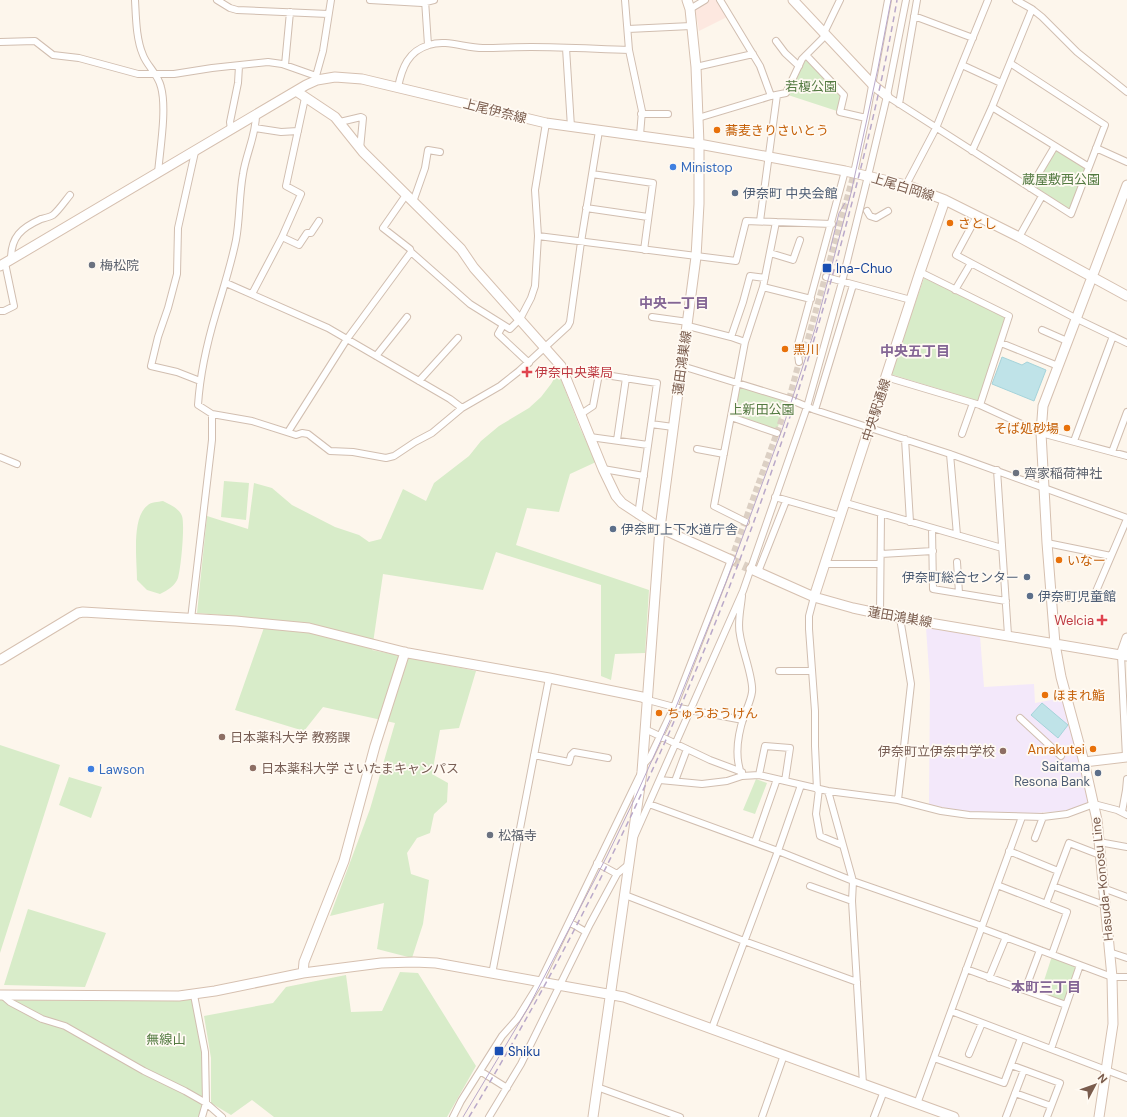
<svg xmlns="http://www.w3.org/2000/svg" width="1127" height="1117" font-family="'DM Sans','Noto Sans JP',sans-serif">
	<style>
		.commercial { fill: #fde8e0 }
		.education { fill: #f3e8fa }
		.green { fill: #d8ecc9 }
		.water { fill: #bfe3e8; stroke: #a5d3da }
		.lines { fill: none; stroke-linecap: round; stroke-linejoin: round }
		.street-tunnel { stroke: #dcd0c4; stroke-width: 6; stroke-dasharray: 6 3; stroke-linecap: butt }
		.secondary-tunnel { stroke: #dcd0c4; stroke-width: 9; stroke-dasharray: 9 4.5; stroke-linecap: butt }
		.street-casing { stroke: #d1beb0; stroke-width: 8 }
		.secondary-casing { stroke: #d6c0b0; stroke-width: 11 }
		.street { stroke: #fff; stroke-width: 6 }
		.secondary { stroke: #fff; stroke-width: 9 }
		.tram { stroke: #b9a8c9; stroke-width: 1 }
		.rail { stroke: #b9a8c9; stroke-width: 1.5; stroke-dasharray: 6 4; stroke-linecap: butt }
		.food-dot { fill: #e8710a; stroke: #fffaf3; stroke-width: 1.5 }
		.shop-dot { fill: #3f7fe0; stroke: #fffaf3; stroke-width: 1.5 }
		.service-dot { fill: #5c6f8a; stroke: #fffaf3; stroke-width: 1.5 }
		.worship-dot { fill: #6b7280; stroke: #fffaf3; stroke-width: 1.5 }
		.transit-dot { fill: #1a4fb4; stroke: #fffaf3; stroke-width: 1.5 }
		.health-dot { fill: #e0444e; stroke: #fffaf3; stroke-width: 1.5 }
		.education-dot { fill: #8d6e63; stroke: #fffaf3; stroke-width: 1.5 }
		.labels { text-anchor: middle; dominant-baseline: central; stroke-width: 3.5; stroke-linejoin: round; paint-order: stroke }
		.park-label { font-size: 13px; fill: #537a41; stroke: #fffaf3 }
		.street-label { font-size: 13px; fill: #7a5c4d; stroke: #fffaf3 }
		.food-label { font-size: 13px; fill: #c56008; stroke: #fffaf3; text-anchor: start }
		.shop-label { font-size: 13px; fill: #366cbe; stroke: #fffaf3; text-anchor: start }
		.service-label { font-size: 13px; fill: #4e5e75; stroke: #fffaf3; text-anchor: start }
		.worship-label { font-size: 13px; fill: #5b616d; stroke: #fffaf3; text-anchor: start }
		.transit-label { font-size: 13px; fill: #164399; stroke: #fffaf3; text-anchor: start }
		.health-label { font-size: 13px; fill: #be3a42; stroke: #fffaf3; text-anchor: start }
		.education-label { font-size: 13px; fill: #785e54; stroke: #fffaf3; text-anchor: start }
		.neighbourhood-label { font-size: 14px; font-weight: bold; fill: #846695; stroke: #fffaf3 }
	</style>
	<rect width="100%" height="100%" fill="#fdf6ec"/>
	<path class="commercial" d="M708,0H718L727,17L699,31L695,8Z"/>
	<path class="education" d="M926,628L980,636L984,687L1034,684L1035,703L1062,698L1090,800L1088,804L1063,811L1009,815L967,813L929,804L930,684Z"/>
	<path class="green" d="M805,61H808L841,95L837,111L788,95Z
		M1057,150L1086,168L1071,210L1034,186Z
		M924,278L1006,318L979,401L890,374Z
		M558,372L580,428L596,462L570,474L559,512L527,508L516,545L649,590L645,653L615,654L611,680L601,676V585L496,552L483,590L383,574L372,650L476,671L459,728L440,730L432,774L448,783L447,802L434,814L430,833L417,838L407,853L411,874L429,880L423,924L412,958L377,949L384,903L330,916L370,809L395,723L323,707L304,731L235,710L267,619L197,613L207,516L248,529L254,483L272,488L292,505L335,527L359,535L369,542L381,539L403,489L426,501L434,483L469,456L481,441L499,426L529,408L541,397L551,384Z
		M740,387L786,400L777,430L733,416Z
		M224,481L249,483L246,520L221,517Z
		M163,501C170,505 179,508 182,516C185,525 181,568 178,578C175,586 168,590 160,594L147,590L137,580C137,560 131,517 148,505C151,502 158,502 163,501Z
		M0,745L60,765L0,953Z
		M69,777L102,787L91,818L59,805Z
		M756,779L767,783L755,814L743,810Z
		M28,909L106,933L85,987L4,985Z
		M1052,956L1074,964L1076,969L1065,1000L1062,1001L1040,993Z
		M400,972L418,973L476,1066L447,1117H274L252,1100L231,1115L211,1103V1058L204,1016L273,1003L286,987L346,975L351,1012L382,1011Z
		M192,999L204,1051L206,1117H0V1000L149,1001Z"/>
	<path class="water" d="M1002,357L1022,365L1027,362L1046,370L1034,401L992,384Z
		M1042,703L1068,725L1058,738L1031,715Z"/>
	<g class="lines">
		<path class="street-tunnel" d="M731,560L789,399L799,362L804,353L854,173"/>
		<path class="secondary-tunnel" d="M731,560L751,569"/>
		<g class="street-casing">
			<path id="street" d="M135,0C136,17 136,39 143,55C147,66 158,74 161,87C167,109 160,149 158,173
				M217,0L230,8L237,10L328,14
				M370,0L422,3L434,0
				M425,0L428,45
				M625,0L629,50L642,111L640,135
				M720,0L760,66L771,96
				M1016,0L1032,9L1042,17L1077,52L1127,92
				M690,9L705,0
				M914,16L973,38
				M628,29L691,26
				M824,33L840,0
				M776,41L785,53L799,66
				M0,42L35,41L53,55L79,58L138,74H174L212,68L268,62L282,64L316,76
				M566,48L571,127
				M806,55L844,95L840,112L866,118
				M285,65L290,12
				M962,65L1001,83
				M696,67L753,54
				M317,79L316,76L323,51L331,0
				M398,87C402,68 408,51 429,45C446,39 465,48 483,48C499,48 515,47 531,47C564,47 596,49 629,50
				M887,96L1071,214L1105,125L1010,63
				M899,104L917,0
				M992,107L1089,167
				M641,114H668
				M256,115C256,135 246,154 243,174C239,196 240,218 236,240C231,265 223,289 216,313C207,343 200,375 198,405L212,414L252,421L296,435L302,433L308,434L330,451L353,452L386,458L394,456L415,442L432,433L462,408L500,386L519,371L568,326L570,322L581,242L599,131
				M698,118L771,96L786,93L802,59L826,35
				M340,122L361,117L363,118L360,149
				M255,128L281,132L298,131
				M231,130L230,122L238,83L239,66
				M1096,148L1127,162
				M972,151L992,107L1032,9
				M195,152L178,228L177,274L168,308L158,337L151,366L177,372L200,381
				M854,173L866,118L888,0
				M592,174L653,183L644,250
				M906,185L936,128L988,0
				M1030,188L1055,146
				M413,202L425,168L428,150L440,152
				M586,208L648,217
				M867,211L870,216L876,218L888,211
				M760,221L777,95
				M538,236L736,261L746,221L832,224
				M282,237L299,245L307,233H311L319,221
				M1019,237L1042,196
				M411,252L470,304L510,329L520,319L531,298L535,286L538,236L535,190L546,123
				M770,253L793,260L800,240
				M11,259C11,237 21,228 41,219C45,218 50,217 53,215C59,210 65,201 70,195
				M971,263L956,255L977,216
				M920,272L1009,316L980,405
				M826,277L911,300
				M226,283L328,328L450,399L462,408
				M763,287L811,299
				M955,290L971,263L1077,319L1127,343
				M252,294L282,237L301,194L286,186L305,98
				M0,311H4L14,306L5,263
				M652,317L688,322
				M503,325L498,334L529,363
				M688,326L731,337L745,342
				M1042,330L1067,341
				M731,337L743,302L750,276L765,278
				M1001,343L1058,366
				M376,356L407,317
				M799,362L797,348L845,171
				M682,366L789,399L815,410L950,454L1127,518
				M886,377L980,405L1041,433L1127,456
				M419,381L458,338
				M815,410L853,285
				M581,414L593,406L599,374L657,383L638,515
				M731,417L777,433
				M651,424L673,427
				M288,432L347,339L411,252L410,249L383,228L406,195
				M962,434L973,403
				M590,437L648,445
				M905,439L910,522
				M617,440L626,378
				M1074,441L1113,336
				M697,449L724,454
				M1112,452L1127,412
				M950,454L957,535
				M0,457L17,464
				M603,469L644,476
				M997,470L1008,635
				M775,497L841,516
				M846,503L1002,548
				M746,522L714,506L745,342L763,287L776,222
				M932,528L933,589L1006,601
				M1047,543L1111,556
				M881,554L933,551
				M957,562L959,593
				M825,564H880
				M758,572L786,501
				M814,597L809,616V629L815,711V746L817,789
				M1052,599L1094,596L1127,519
				M880,614L881,514
				M191,619L212,440V414
				M1121,655L1126,757
				M779,671H812
				M648,700L674,707L743,720
				M1020,718L1061,756
				M645,729L710,760L742,772
				M534,755L569,762L571,755L574,752L608,758
				M642,766L650,757L674,707L731,560
				M759,775L765,746L790,748L785,781
				M742,776C734,757 738,734 744,716C747,708 751,700 752,692C754,679 742,650 740,635C737,623 741,608 742,596
				M660,780L702,784L727,781L742,776L759,775L828,791L898,800L941,811L969,815L1043,817L1067,814L1094,804L1117,810L1127,815
				M675,781L687,749
				M819,789L816,814L820,836L842,845
				M828,791L853,881L852,901L863,1084
				M898,800L911,684L900,618
				M649,804L778,851L853,881L982,926
				M1122,812L1126,790L1127,779
				M635,835L743,591L807,407L842,282L868,176L887,96L906,0
				M1035,838L1043,817
				M755,842L777,779
				M1099,842L1127,847
				M1009,851L1058,871
				M597,863L617,874
				M997,885L1067,912L1052,954
				M810,886L852,901
				M1053,886L1104,905
				M1103,888L1127,897
				M625,895L744,941L857,982
				M1046,904L1069,843L1100,855
				M569,922L586,932
				M981,928L1112,977H1127
				M1109,952L1127,958
				M966,969L1066,1005
				M492,974L549,678
				M989,978L1006,937
				M1025,990L1040,950
				M2,995L10,1002L42,1019L65,1026L144,1071L185,1091L206,1103L222,1117
				M194,995L205,1052L206,1103L202,1117
				M951,1011L1127,1078
				M712,1028L778,851L801,785
				M1051,1049L1080,965
				M969,1054L982,1023
				M934,1058L1004,1083L1021,1038
				M1011,1065L1060,1083L1047,1117
				M480,1071L507,1088
				M597,1087L680,1117
				M1015,1093L1051,1106
				M917,1104L1022,817
				M453,1117L461,1101L502,1036L517,1019L540,982L639,777
				M489,1117L521,1064L590,924L617,874L629,864
				M762,1117L784,1055
				M874,1117L884,1091
				M1006,1117L1024,1070"/>
		</g>
		<g class="secondary-casing">
			<path id="secondary" d="M793,0L873,85L887,96
				M296,91L335,117L363,152L461,249L474,268L561,366L603,469L616,496L622,503L660,528L731,560
				M0,266L306,85L317,80L335,77L362,79L546,123L699,144L845,171L906,185L945,200L1019,237L1127,296
				M751,569L814,597L853,608L900,618L1127,656
				M814,597L920,272L945,200
				M1121,655L1127,638
				M0,660L78,613L83,612L236,621L309,628L408,653L549,678L642,697L648,700
				M1084,762L1127,757
				M303,973L304,962L344,861L375,746L405,652
				M0,995L179,996L215,991L303,973L381,963L414,962L436,963L624,997L954,1117
				M593,1117L642,772L660,528L696,257L699,204V144L696,67L690,9L687,0
				M1099,1117L1113,1024L1112,977L1097,820L1084,762L1061,677L1055,644L1047,543L1041,433L1043,406L1127,185"/>
		</g>
		<use href="#street" class="street"/>
		<use href="#secondary" class="secondary"/>
		<path class="tram" d="M830,250L839,213L845,203
			M463,1117L528,1008L607,856L634,800L676,707L726,582L783,427L815,329L851,193L878,68L891,0"/>
		<path class="rail" d="M469,1117C631,849 755,561 837,259C860,174 882,87 897,0"/>
	</g>
	<g class="food-dot">
		<circle cx="717" cy="130" r="4"/>
		<circle cx="950" cy="223" r="4"/>
		<circle cx="785" cy="349" r="4"/>
		<circle cx="1067" cy="428" r="4"/>
		<circle cx="1059" cy="560" r="4"/>
		<circle cx="1045" cy="695" r="4"/>
		<circle cx="659" cy="713" r="4"/>
		<circle cx="1093" cy="749" r="4"/>
	</g>
	<g class="shop-dot">
		<circle cx="673" cy="167" r="4"/>
		<circle cx="91" cy="769" r="4"/>
	</g>
	<g class="service-dot">
		<circle cx="735" cy="193" r="4"/>
		<circle cx="613" cy="529" r="4"/>
		<circle cx="1027" cy="577" r="4"/>
		<circle cx="1030" cy="596" r="4"/>
		<circle cx="1098" cy="773" r="4"/>
	</g>
	<g class="worship-dot">
		<circle cx="92" cy="265" r="4"/>
		<circle cx="1016" cy="473" r="4"/>
		<circle cx="490" cy="835" r="4"/>
	</g>
	<g class="transit-dot">
		<rect x="822" y="263" width="10" height="10" rx="2"/>
		<rect x="494" y="1046" width="10" height="10" rx="2"/>
	</g>
	<g class="health-dot">
		<path d="M525 366h4v4h4v4h-4v4h-4v-4h-4v-4h4z"/>
		<path d="M1100 614h4v4h4v4h-4v4h-4v-4h-4v-4h4z"/>
	</g>
	<g class="education-dot">
		<circle cx="222" cy="737" r="4"/>
		<circle cx="1003" cy="751" r="4"/>
		<circle cx="253" cy="768" r="4"/>
	</g>
	<g class="labels">
		<g class="park-label">
			<text x="811" y="86">若榎公園</text>
			<text x="1061" y="179">蔵屋敷西公園</text>
			<text x="762" y="409">上新田公園</text>
			<text x="166" y="1039">無線山</text>
		</g>
		<g class="street-label">
			<text transform="translate(495 111) rotate(14)">上尾伊奈線</text>
			<text transform="translate(903 187) rotate(17)">上尾白岡線</text>
			<text transform="translate(682 363) rotate(-82)">蓮田鴻巣線</text>
			<text transform="translate(876 410) rotate(-72)">中央駅通線</text>
			<text transform="translate(900 617) rotate(10)">蓮田鴻巣線</text>
			<text transform="translate(1102 879) rotate(-96)">Hasuda-Konosu Line</text>
		</g>
		<g class="food-label">
			<text x="725" y="130">蕎麦きりさいとう</text>
			<text x="958" y="223">さとし</text>
			<text x="793" y="349">黒川</text>
			<text x="1059" y="428" text-anchor="end">そば処砂場</text>
			<text x="1067" y="560">いなー</text>
			<text x="1053" y="695">ほまれ鮨</text>
			<text x="667" y="713">ちゅうおうけん</text>
			<text x="1085" y="749" text-anchor="end">Anrakutei</text>
		</g>
		<g class="shop-label">
			<text x="681" y="167">Ministop</text>
			<text x="99" y="769">Lawson</text>
		</g>
		<g class="service-label">
			<text x="743" y="193">伊奈町 中央会館</text>
			<text x="621" y="529">伊奈町上下水道庁舎</text>
			<text x="1019" y="577" text-anchor="end">伊奈町総合センター</text>
			<text x="1038" y="596">伊奈町児童館</text>
			<text x="1090" y="766" text-anchor="end">Saitama<tspan x="1090" dy="15">Resona Bank</tspan></text>
		</g>
		<g class="worship-label">
			<text x="100" y="265">梅松院</text>
			<text x="1024" y="473">齊家稲荷神社</text>
			<text x="498" y="835">松福寺</text>
		</g>
		<g class="transit-label">
			<text x="836" y="268">Ina-Chuo</text>
			<text x="508" y="1051">Shiku</text>
		</g>
		<g class="health-label">
			<text x="535" y="372">伊奈中央薬局</text>
			<text x="1094" y="620" text-anchor="end">Welcia</text>
		</g>
		<g class="education-label">
			<text x="230" y="737">日本薬科大学 教務課</text>
			<text x="995" y="751" text-anchor="end">伊奈町立伊奈中学校</text>
			<text x="261" y="768">日本薬科大学 さいたまキャンパス</text>
		</g>
		<g class="neighbourhood-label">
			<text x="674" y="303">中央一丁目</text>
			<text x="915" y="351">中央五丁目</text>
			<text x="1046" y="987">本町三丁目</text>
		</g>
	</g>
	<g transform="translate(1095 1085) rotate(49)" stroke="#fffaf3" stroke-width="3" paint-order="stroke">
	<path d="M0-3L7 15L0 10L-7 15Z" fill="#7a5c4d"/>
	<text y="-6" font-size="11" font-weight="bold" text-anchor="middle" fill="#7a5c4d">N</text>
	</g>
</svg>
